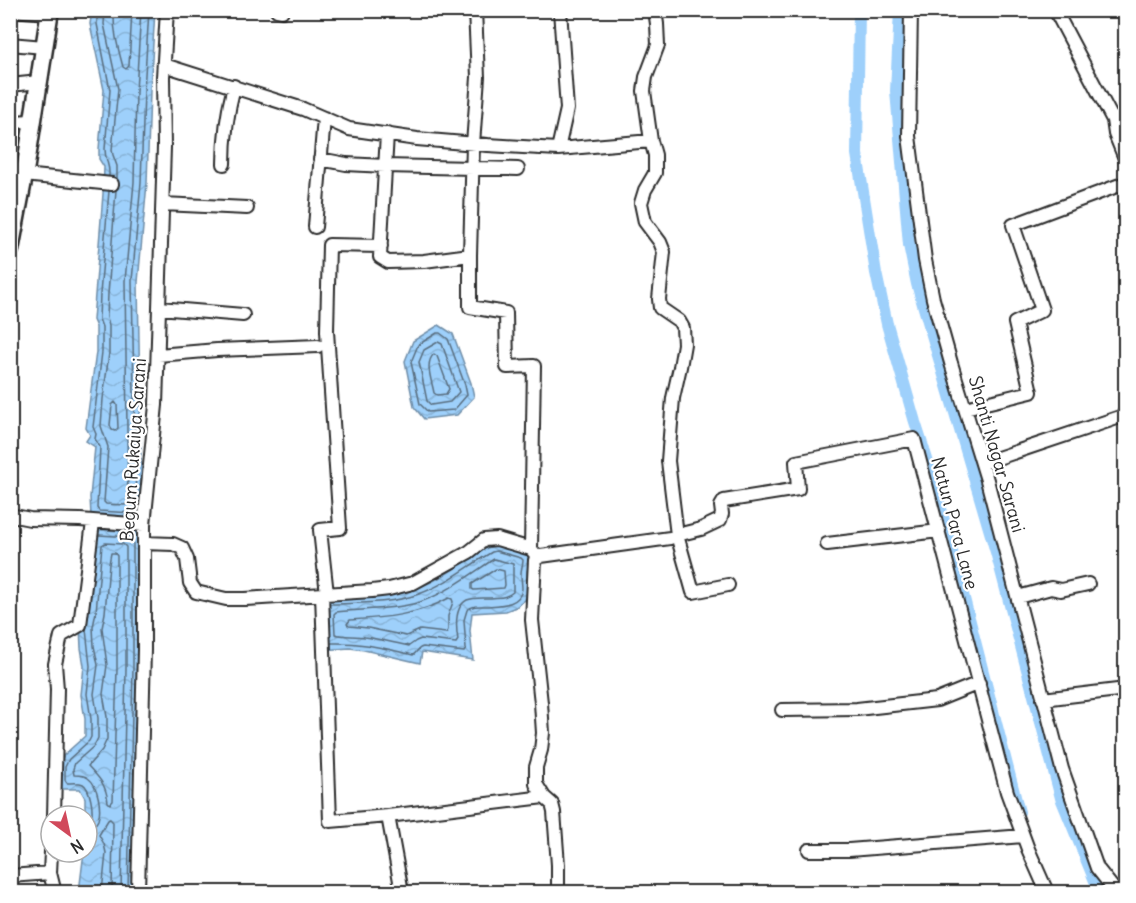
<svg xmlns="http://www.w3.org/2000/svg" width="1136" height="903" font-family="Delius,sans-serif">
	<style>
		.water { fill: url(#water-waves); stroke: #708ea8; stroke-width: 1.5 }
		.lines { fill: none; stroke-linecap: round; stroke-linejoin: round }
		.shore { stroke: #596d7e; stroke-width: 1.5 }
		.canal { stroke: #9ed0fb; stroke-width: 12 }
		.minor-casing { stroke: #2b2b2b; stroke-width: 16 }
		.major-casing { stroke: #2b2b2b; stroke-width: 21 }
		.minor { stroke: #fff; stroke-width: 12 }
		.major { stroke: #fff; stroke-width: 16 }
		.labels { text-anchor: middle; dominant-baseline: central; stroke-width: 4.5; stroke-linejoin: round; paint-order: stroke }
		.street-label { font-size: 18px; fill: #2b2b2b; stroke: #fff }
	</style>
	<defs>
		<pattern id="water-waves" width="16" height="10" patternUnits="userSpaceOnUse" patternTransform="scale(1.5)"><rect width="16" height="10" fill="#9ed0fb"/><path d="M0 5q4-4 8 0t8 0" fill="none" stroke="#88b3d7"/></pattern>
	</defs>
	<rect width="100%" height="100%" fill="#fff"/>
	<filter id="ink" filterUnits="userSpaceOnUse"><feTurbulence type="fractalNoise" baseFrequency=".0167" numOctaves="2"/><feDisplacementMap in="SourceGraphic" scale="12" xChannelSelector="R" yChannelSelector="G"/><feConvolveMatrix kernelMatrix="1 2 1 2 8 2 1 2 1" color-interpolation-filters="sRGB"/></filter>
	<g filter="url(#ink)">
		<path class="water" d="M92,11H155L150,91L147,183L138,282L142,520L91,516L90,497L95,447L86,441L90,435L86,428L96,352V327L93,320L103,194L104,167L99,159V149L104,90L90,24Z
			M439,325L453,334L471,383L474,397L457,415L424,419L414,407L405,361L413,341Z
			M89,529L139,532V669L134,892H79L84,852H87V816H85V798L80,789H59V766L64,755L85,736V719L81,695L84,666L81,648L80,626Z
			M496,545L529,553V566L527,571L528,590L525,600L516,607L506,611L472,613L470,631L473,660L422,652L420,663L364,650L350,648L322,650L320,599C356,597 397,599 431,582C442,577 453,570 463,563C474,557 484,547 496,545Z"/>
		<g class="lines">
			<path class="shore" d="M97,10V24L110,90L105,149C105,161 110,164 109,176
				M105,10L104,24L118,89L112,150L113,155L117,166V178
				M114,10C113,30 118,48 123,67L126,69L129,66L132,10
				M116,190L108,294L107,317L109,326V353L103,399L101,426L108,447L104,502L106,504L125,505L128,502L125,281L134,182L136,91L141,10
				M109,191L100,294L99,319L102,327V352L93,427L96,434L95,439L100,447L97,508L99,511L133,513L136,510L132,281L141,183L144,91L149,10
				M437,333H440L448,339L465,385L467,395L454,410L428,412L420,404L411,362L418,345Z
				M438,342L442,344L459,392L450,402L431,405L427,401L419,362L424,350Z
				M434,354L437,356L449,389L446,394L437,395L434,393C432,381 424,363 434,354Z
				M115,402L117,405L118,428L115,431L112,430L110,425L112,405Z
				M99,535L131,537L133,540V669L128,892
				M111,553H115L117,556V669L113,801L110,804L108,802C106,784 99,778 88,766L102,750L107,739V717L103,694L107,665L102,628L105,613L109,564Z
				M494,559L513,564V592C506,598 500,597 491,598C484,598 474,597 467,600C454,607 456,628 458,640L456,643L421,639L416,641L409,646C394,643 379,639 365,637C355,635 343,637 335,634L334,614L336,612C364,609 393,610 420,602C447,593 471,574 494,559Z
				M496,569L504,571L505,585L504,588L474,590L472,589V584Z
				M449,598L452,599L453,602L448,616V630L446,633L420,630L406,636L368,628L349,626L347,624L350,620C385,618 418,615 449,598Z
				M330,604C359,603 391,604 419,594C445,585 468,566 492,552L496,551L521,558L523,560C523,565 521,568 521,574C521,579 522,584 522,589C520,606 499,605 486,606C479,606 473,605 467,610L464,620L466,649L464,652L423,647C417,648 417,653 413,655C383,648 362,642 331,643
				M86,629L90,666L87,694L91,719V737L89,741L69,759L65,767V780L67,783C71,783 79,782 83,784C90,788 94,811 91,818C90,819 88,820 87,821
				M87,829C92,827 96,825 98,820C102,809 98,785 88,778C84,775 79,775 74,775L73,769L75,763L94,746L98,738V718L94,694L98,665L94,646L93,627L96,612L102,545L105,543L123,544L126,547V669L121,892
				M102,892L106,853L104,844L99,835L108,820L110,819L113,822L112,892"/>
			<path class="canal" d="M859,10L857,154L876,273L887,324L915,422L933,478L1019,812
				M900,10L896,91L909,245L917,284L996,552L1061,798L1095,881L1103,892"/>
			<g class="minor-casing">
				<path id="minor" d="M11,10L49,13
					M277,10L282,11
					M475,10L478,77L473,144L470,255V307L506,313L507,367L534,366L531,549
					M911,10L909,136L925,260L933,299L951,363L987,480L1062,769L1097,868L1116,892
					M1055,10L1113,120L1115,134L1126,161
					M10,44L44,47
					M164,65L303,109L349,129L417,139L488,145L558,149L651,141
					M10,85L39,82
					M1113,120L1126,116
					M10,122L33,121
					M387,134L380,257L388,262L424,261L470,255
					M558,149L567,109L560,10
					M320,159L346,164L385,166L518,169
					M224,164C224,136 227,113 234,86
					M24,175L112,184
					M163,204L247,208
					M315,227L324,118
					M159,308L243,315
					M158,355L217,350L318,346
					M965,408L1031,392L1015,323L1042,310L1013,225L1125,183L1126,185
					M983,463L1126,415
					M10,515L30,519L80,520L144,525
					M144,543L173,544L182,548L187,559L190,583L196,592L226,599H245L372,591L389,589L413,583L469,552L484,540L497,539L531,549L536,555
					M827,544L939,531
					M728,585L693,592L677,535L701,529L720,520L722,514L721,506L724,501L798,489L796,462L914,439L1007,792L1028,849L1047,892
					M322,594L330,821L388,816L544,797
					M327,594L320,530L340,528L327,331L329,245L381,246
					M1018,597L1051,588L1061,590L1088,584
					M1043,699L1126,689
					M782,710L857,709L937,700L979,683
					M54,816L57,689L55,664L61,636L80,625L93,522
					M388,816L402,892
					M809,850H849L1023,836
					M50,873L54,889
					M10,876L50,873L51,852
					M138,892L144,650V525L156,405L164,147L163,77L167,10
					M558,892V865L554,812L552,804L544,797L536,784V767L541,750L543,733L541,703L532,620L535,560L541,556L670,538L677,535L668,461L673,398L680,367L684,344L683,328L679,321L660,308L659,299L664,252L660,242L645,222L641,203L645,190L655,173V155L651,141L644,91L646,77L658,45L657,24L655,10"/>
			</g>
			<g class="major-casing">
				<path id="major" d="M10,250L26,165L50,10"/>
			</g>
			<use href="#minor" class="minor"/>
			<use href="#major" class="major"/>
		</g>
	</g>
	<g class="labels">
		<g class="street-label">
			<text transform="translate(133 450) rotate(-86)">Begum Rukaiya Sarani</text>
			<text transform="translate(997 454) rotate(74)">Shanti Nagar Sarani</text>
			<text transform="translate(955 523) rotate(75)">Natun Para Lane</text>
		</g>
	</g>
	<rect width="1136" height="903" fill="none" stroke="#fff" stroke-width="36"/>
	<rect x="18" y="18" width="1100" height="867" fill="none" stroke="#2b2b2b" stroke-width="2" filter="url(#ink)"/>
	<g transform="translate(69 834) rotate(147)"><circle r="28" fill="#ffffff" stroke="#aaaaaa" stroke-width="1.5"/>
	<path d="M0-4.5L10 22L0 15L-10 22Z" fill="#d1495b"/>
	<text y="-9" font-size="16" font-weight="bold" text-anchor="middle" fill="#2b2b2b">N</text>
	</g>
</svg>
